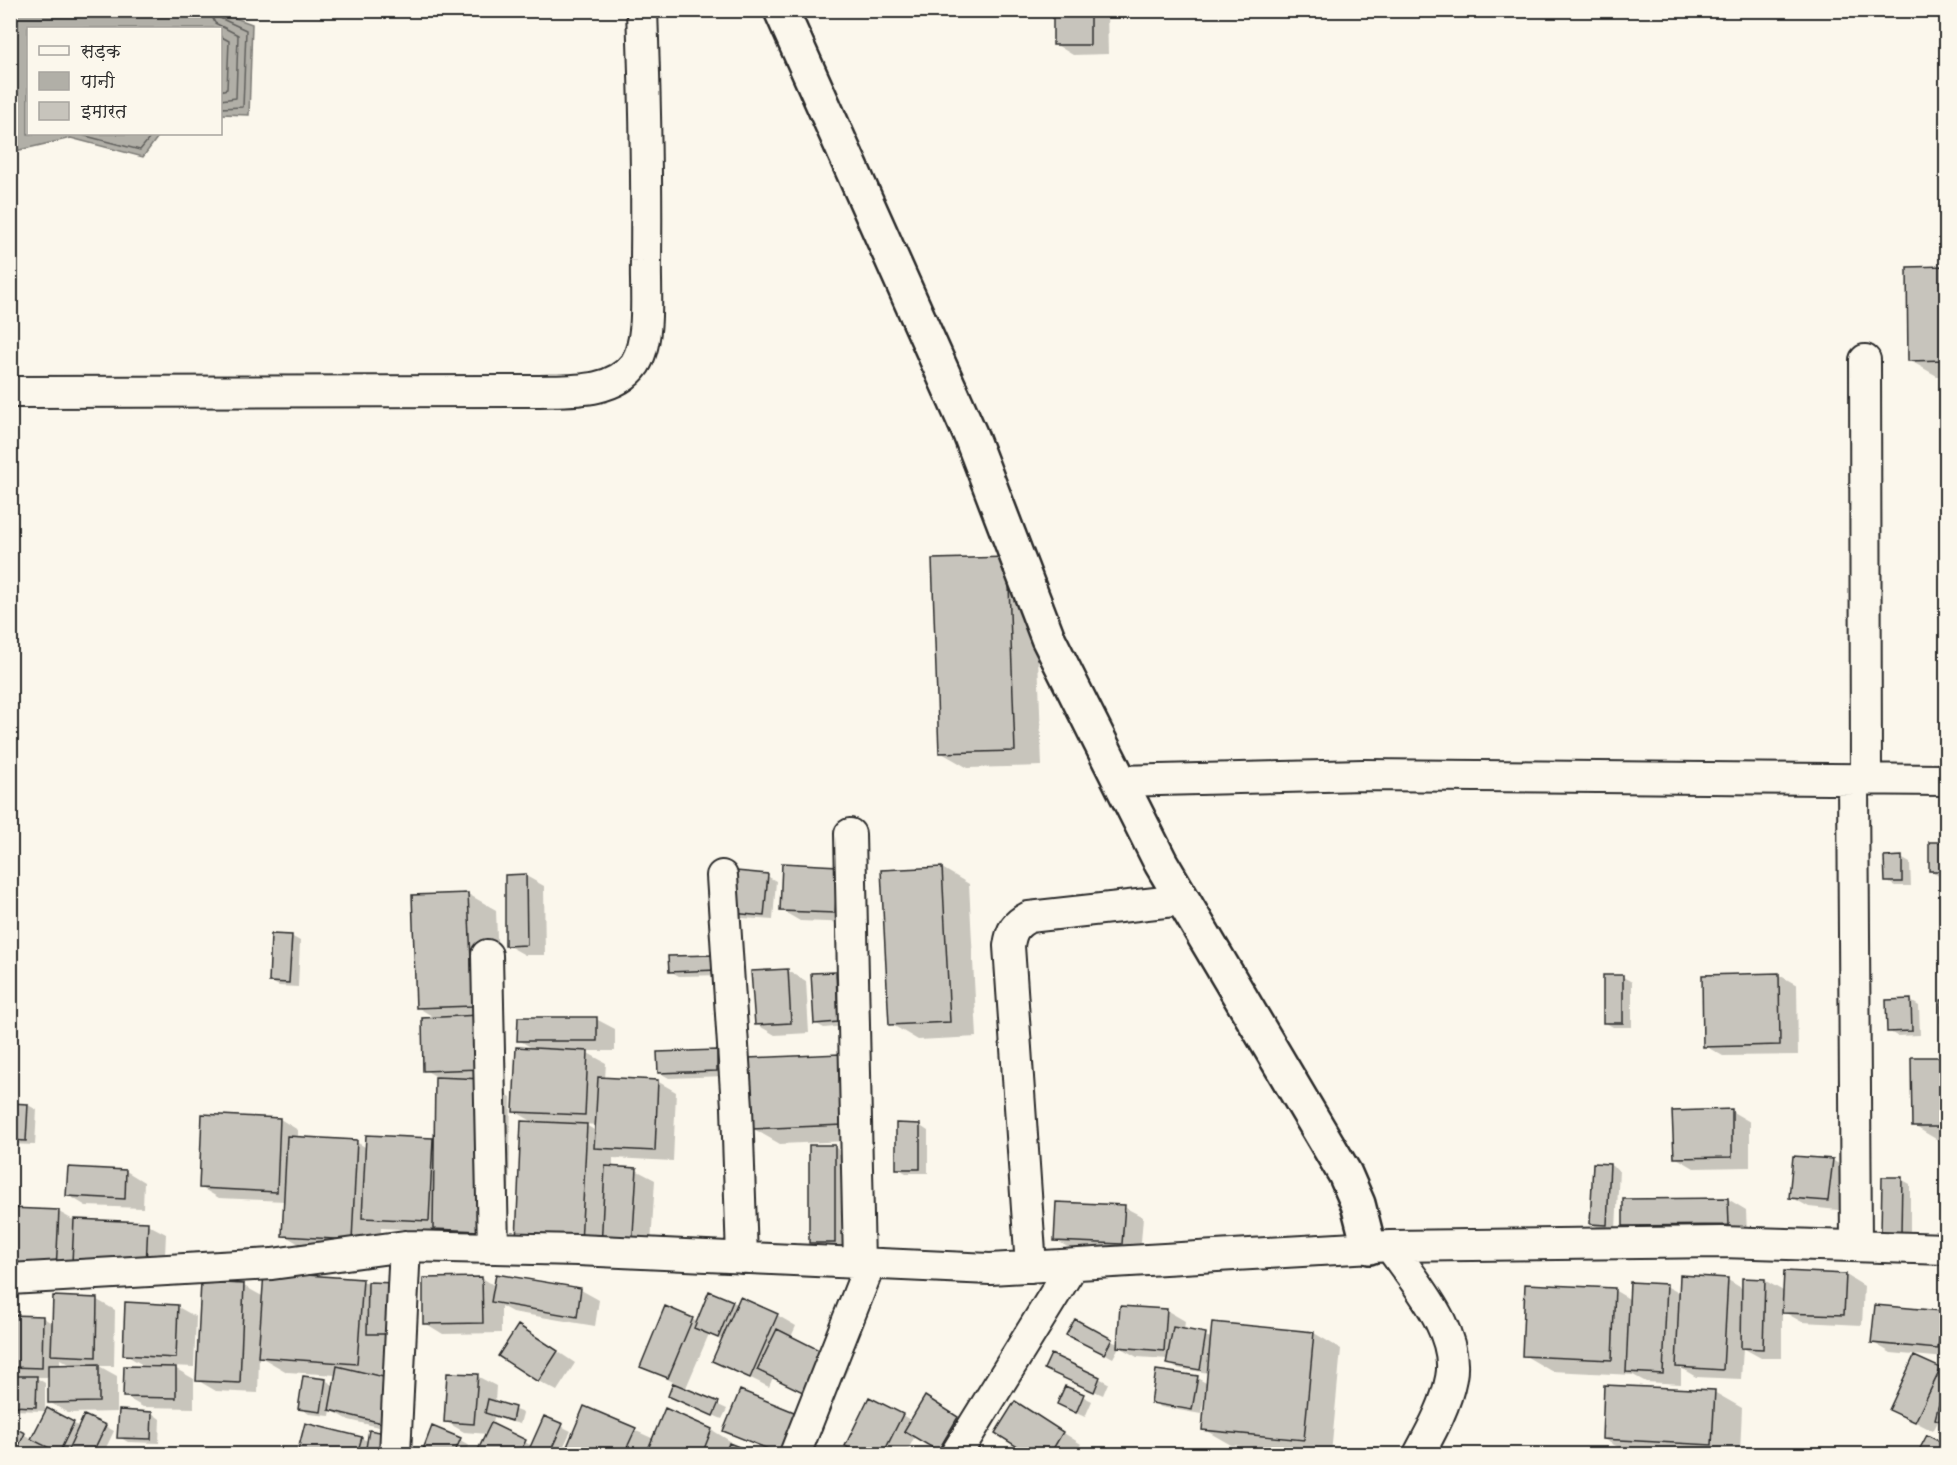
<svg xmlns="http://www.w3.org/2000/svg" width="1957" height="1465" font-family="Dekko,'Playpen Sans Deva',sans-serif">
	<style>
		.water { fill: #b1afa7; stroke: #7b7a75; stroke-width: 1.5 }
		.shadow { fill: #0003; fill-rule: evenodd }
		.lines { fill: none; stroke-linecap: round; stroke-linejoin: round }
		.shore { stroke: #61605d; stroke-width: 1.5 }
		.building { fill: #c7c4bc; stroke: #2b2b2b; stroke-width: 1.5 }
		.street-casing { stroke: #2b2b2b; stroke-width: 34 }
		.secondary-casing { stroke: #2b2b2b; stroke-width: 38 }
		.street { stroke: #fbf7ec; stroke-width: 30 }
		.secondary { stroke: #fbf7ec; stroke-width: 33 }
	</style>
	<rect width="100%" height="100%" fill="#fbf7ec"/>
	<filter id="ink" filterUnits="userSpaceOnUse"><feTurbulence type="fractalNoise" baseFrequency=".0167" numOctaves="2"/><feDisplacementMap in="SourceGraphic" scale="12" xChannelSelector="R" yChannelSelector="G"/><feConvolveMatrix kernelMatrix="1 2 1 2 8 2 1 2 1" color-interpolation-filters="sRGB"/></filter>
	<g filter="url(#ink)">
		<path class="water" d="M10,11H216L252,24L249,115L221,114L220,28H28V134H160L143,157L71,138L11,152Z"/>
		<path class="shadow" d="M1054,10H1107L1108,54L1073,55L1055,44Z
			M1946,268V376H1937L1909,360L1908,269Z
			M934,561L1035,574L1042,766L968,768L940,752Z
			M1930,844H1946V876H1939L1930,871Z
			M1901,858L1910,863L1911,886H1895L1886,881Z
			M837,867L853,923L800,921L781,910Z
			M942,868L969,884L977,1037L918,1040L891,1024Z
			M526,876L544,886L545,955H525L507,945Z
			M767,876L776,881L773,920L742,918L733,913Z
			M468,894L496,910L500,1021L481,1079L511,1097L508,1246L462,1244L438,1231L381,1228L380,1254L311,1251L284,1235L285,1201L219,1198L200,1187L280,1119L298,1130V1138L356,1142L367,1148L432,1139L436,1142L437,1077L425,1070L437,1019L417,1007Z
			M291,936L300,941L298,987L279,986L270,981Z
			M724,961V975L679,976L670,971Z
			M787,970L806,981L809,1033L775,1035L756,1024Z
			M835,973L844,979L846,1026L824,1028L815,1023Z
			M1779,975L1797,985L1798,1055L1723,1056L1705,1046Z
			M1623,977L1632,982V1027H1613L1604,1022Z
			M1911,1001L1919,1006L1920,1035L1897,1036L1888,1031Z
			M596,1019L615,1029V1051H584L606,1063L605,1079L657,1081L676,1092L673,1161L613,1158V1168L636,1170L655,1180L650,1260L545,1256L535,1123L514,1111L535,1050L519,1040ZM584,1124L597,1125L596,1131Z
			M716,1051L725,1056L726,1076L669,1078L660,1073Z
			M1946,1058V1142H1941L1914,1126L1912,1059Z
			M867,1071L870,1140L780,1144L752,1128Z
			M10,1104L28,1105L37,1110L35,1145L10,1144Z
			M1731,1111L1750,1122V1167L1694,1168L1675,1157Z
			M919,1125L928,1131V1173H906L897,1168Z
			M834,1147L853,1158V1252H829L811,1242Z
			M1832,1160L1851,1171L1847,1211L1809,1207L1791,1197Z
			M1595,1165H1610L1619,1170L1616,1229H1601L1592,1224Z
			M126,1171L144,1182L143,1208L86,1206L68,1195Z
			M1901,1179L1910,1184V1238H1892Z
			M1728,1199L1746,1210L1747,1235L1643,1236L1625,1225Z
			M1124,1207L1143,1217L1140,1254L1074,1251L1056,1240Z
			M59,1212L75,1221L147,1224L166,1234L164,1277H10Z
			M1846,1275L1864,1286L1862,1325L1802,1322L1782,1311V1358H1761L1743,1348L1741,1379L1696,1377L1681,1368V1384L1646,1382L1633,1375L1551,1371L1524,1355L1614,1290L1631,1300L1666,1286L1681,1294L1728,1280L1743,1289L1764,1280L1785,1292Z
			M497,1276L581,1290L599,1300L595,1326L512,1312L501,1306V1333L443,1334L425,1323L482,1278L495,1286Z
			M362,1281L370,1285L396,1284V1382L414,1392L404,1433L349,1420L331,1410L330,1416L309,1414L300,1408L325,1380L335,1386L337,1375L287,1372L259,1356L258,1393L216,1391L197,1380L244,1286L264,1297Z
			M54,1298L97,1300L115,1310L114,1366H99L117,1376V1412L68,1413L49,1402V1377H35L45,1383V1411L10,1410V1317H42L53,1324ZM60,1359L73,1366H60Z
			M732,1302L777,1315L796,1326L791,1337L849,1367L830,1406L773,1377L769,1387L714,1360L723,1340L709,1334L685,1390L727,1409L722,1419L669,1396L675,1383L642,1366L692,1319L698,1323Z
			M178,1307L196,1317L194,1367L171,1366L194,1379V1408L143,1407L124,1396L162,1369V1366L143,1365L124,1354Z
			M1166,1310L1185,1321L1184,1331L1212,1338L1314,1333L1341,1349L1331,1454L1231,1445L1203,1429L1207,1391H1205L1201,1414L1161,1407L1152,1402L1197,1378L1208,1384L1209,1373L1176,1368L1168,1363V1359L1137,1357L1119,1347L1113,1358L1068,1334L1076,1321L1119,1345Z
			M1941,1312L1946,1315V1358L1891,1353L1872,1342Z
			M536,1337L575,1363L557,1391L538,1381Z
			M1940,1370L1946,1374V1425L1939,1420L1933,1431L1890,1409Z
			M1055,1373L1099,1378L1108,1383L1103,1395Z
			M477,1376L496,1386L495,1402L523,1413L520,1424L494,1417L493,1425L532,1446L545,1418L571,1431L560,1454H478L488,1434L464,1432L445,1421Z
			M1066,1388L1092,1401L1085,1417L1067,1409Z
			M1714,1392L1742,1408L1740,1454H1631L1603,1439Z
			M585,1408L654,1439L665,1410L712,1430L730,1441L729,1444L753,1454H565Z
			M944,1409L976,1429L946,1454L915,1436L906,1454H862L847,1446L902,1415L912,1421Z
			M48,1410L80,1427L105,1426L114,1431L103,1454H64L43,1444L38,1454H10V1428L33,1439Z
			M152,1413L160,1419L159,1443L128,1442L119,1437Z
			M1034,1414L1081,1444L1074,1454H1032L997,1432Z
			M306,1425L361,1438L396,1454H299Z
			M725,1430L805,1454H777Z
			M460,1440L469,1445L465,1454H429L424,1452Z"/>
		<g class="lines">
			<path class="shore" d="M209,10L215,23L238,35L236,98L220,100
				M217,10L220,18L246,30L243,107L220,108
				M220,36L229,41L227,89L220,91
				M78,134L140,150L153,134"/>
		</g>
		<path class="building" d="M1053,10H1090V45H1053Z
			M1946,266V360L1908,361L1907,267Z
			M1008,557L1015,751L939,753L932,559Z
			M1929,842H1946V871H1929Z
			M1902,856V882H1885L1884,857Z
			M782,863L838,866L835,913L780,911Z
			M942,867L950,1022L889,1025L881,870Z
			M736,871L768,874L764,916L732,913Z
			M526,874L527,945L505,946V875Z
			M468,893L473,1006L416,1008L412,895Z
			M271,934L292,935L289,983L269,982Z
			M716,955V970L669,972L668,956Z
			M788,969L791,1023L755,1025L751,971Z
			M836,972L838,1022L814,1024L811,973Z
			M1779,973L1780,1045L1703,1047L1702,975Z
			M1603,975H1623V1023H1603Z
			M1911,999L1912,1031L1887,1032L1886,1000Z
			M1941,1000H1946V1022H1941Z
			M479,1015L481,1069L423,1071L422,1018Z
			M518,1017H597V1041H517Z
			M516,1047L588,1051L585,1115L513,1112Z
			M717,1050V1071L658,1073L657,1052Z
			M840,1054L843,1125L751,1129L748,1058Z
			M1911,1057H1946V1127H1912Z
			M435,1077L484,1079L481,1231L433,1229Z
			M598,1077L658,1080L655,1151L594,1148Z
			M10,1103L28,1104L26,1141L10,1140Z
			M1732,1109V1157L1674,1158L1672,1111Z
			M202,1114L280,1118L277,1192L199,1188Z
			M521,1121L587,1124L581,1244L516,1241Z
			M896,1123L920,1124V1169H896Z
			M366,1135L433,1138L429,1221L362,1218Z
			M287,1136L357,1140L352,1240L282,1236Z
			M809,1145H835V1243H809Z
			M1793,1156L1833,1159L1828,1201L1789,1198Z
			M1593,1163L1610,1164L1607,1225L1590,1224Z
			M605,1166L637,1168L632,1251L601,1249Z
			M68,1167L126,1170L125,1199L66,1196Z
			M1882,1177H1902L1901,1234H1881Z
			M1728,1198L1729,1225L1623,1226V1199Z
			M1056,1202L1125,1205L1122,1244L1054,1241Z
			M10,1208L59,1210L56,1272L10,1270Z
			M74,1219L148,1222L146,1267L72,1263Z
			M1784,1271L1846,1274L1844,1315L1782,1313Z
			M264,1272L363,1279L357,1364L258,1357Z
			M496,1274L581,1288L577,1317L491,1302Z
			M1680,1275L1728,1278L1723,1370L1676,1367Z
			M482,1277L483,1323L423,1324V1278Z
			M1742,1278L1765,1279L1763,1349L1741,1348Z
			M201,1282L244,1284L240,1383L196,1381Z
			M368,1282L396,1283L395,1334H367Z
			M1630,1282L1667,1284L1663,1374L1626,1372Z
			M1525,1284L1615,1288L1612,1360L1522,1356Z
			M709,1291L733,1301L718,1338L694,1328Z
			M53,1296L97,1298L96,1357L51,1355Z
			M740,1297L778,1314L750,1378L712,1361Z
			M125,1302L178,1305L176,1358L123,1355Z
			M1875,1305L1942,1311L1938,1349L1871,1343Z
			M665,1306L693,1318L668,1378L640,1367Z
			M1120,1306L1167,1309L1164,1351L1117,1347Z
			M10,1315L43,1316L42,1368L10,1367Z
			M1075,1319L1112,1339L1104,1354L1066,1335Z
			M1212,1322L1314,1332L1304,1440L1202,1430Z
			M518,1325L558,1351L538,1382L498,1356Z
			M1173,1327L1206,1333L1200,1370L1166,1364Z
			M777,1329L831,1356L811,1396L757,1370Z
			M1051,1354L1100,1377L1094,1392L1044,1369Z
			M1914,1356L1941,1368L1915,1422L1889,1410Z
			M99,1364V1402L48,1403V1365Z
			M124,1366L176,1367V1398L123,1397Z
			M337,1366L396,1380L386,1424L329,1410Z
			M1156,1370L1198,1376L1192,1410L1151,1403Z
			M447,1373L478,1374L474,1424L444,1422Z
			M10,1376H37L36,1407L10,1406Z
			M303,1376L326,1379L321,1412L298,1409Z
			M673,1383L719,1402L713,1416L668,1396Z
			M1604,1385L1715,1390L1712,1445L1602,1439Z
			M1065,1386L1084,1394L1076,1413L1057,1404Z
			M1943,1389L1946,1390V1423L1935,1419Z
			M740,1390L799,1414L781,1454L723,1431Z
			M925,1396L958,1417L938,1451L904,1431Z
			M869,1397L903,1414L883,1454H861L845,1446Z
			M488,1399L515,1407L512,1421L485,1413Z
			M1015,1401L1063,1432L1050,1454H1029L995,1433Z
			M584,1406L636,1428L624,1454H564Z
			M47,1408L74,1422L59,1453L31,1439Z
			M665,1408L712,1429L702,1454H646Z
			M119,1410L152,1412L151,1439L117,1438Z
			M84,1415L106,1425L92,1454H66Z
			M544,1416L563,1424L549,1454H527Z
			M305,1423L362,1437L357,1454H297Z
			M491,1423L526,1440L519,1454H476Z
			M10,1426L25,1433L15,1454H10Z
			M432,1426L461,1438L454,1454L422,1452Z
			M369,1430L391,1434L387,1454H365Z
			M1927,1435L1946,1445V1454H1917Z
			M729,1443L757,1454H725Z
			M1218,1447L1230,1454H1213Z
			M132,1449L155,1454H131Z"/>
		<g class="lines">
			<g class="street-casing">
				<path id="street" d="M1865,360L1866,779
					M10,392L537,391C568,390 614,394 635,364C651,340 645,290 646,261C647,178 645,94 642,10
					M1853,779L1856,1246
					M1119,781L1363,775L1946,780
					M850,834L859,1264
					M722,876L737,1107L742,1258
					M487,955L493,1248
					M1390,1246C1414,1282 1460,1331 1451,1378C1446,1405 1432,1430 1419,1454
					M1031,1267L1009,946C1011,931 1015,924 1029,917L1183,900
					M10,1279L272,1264L405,1246L578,1250L990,1269L1390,1246L1721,1242L1946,1249
					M395,1454L405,1246
					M795,1454L870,1264
					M956,1454L1072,1266"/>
			</g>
			<g class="secondary-casing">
				<path id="secondary" d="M781,10L970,434L1048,638L1161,863L1345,1174L1358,1204L1369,1247"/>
			</g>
			<use href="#street" class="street"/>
			<use href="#secondary" class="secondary"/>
		</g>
	</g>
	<rect width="1957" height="1465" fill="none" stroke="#fbf7ec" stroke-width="36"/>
	<rect x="18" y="18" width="1921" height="1429" fill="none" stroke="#2b2b2b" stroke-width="2" filter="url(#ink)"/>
	<rect x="27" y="27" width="195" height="108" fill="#fbf7ec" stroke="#a8a59f" stroke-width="1.5"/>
	<rect x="39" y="46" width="30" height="9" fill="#fbf7ec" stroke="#a8a59f" stroke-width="1.5"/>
	<text x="81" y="57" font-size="18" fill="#2b2b2b">सड़क</text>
	<rect x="39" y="72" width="30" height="18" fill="#b1afa7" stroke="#a8a59f" stroke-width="1.5"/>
	<text x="81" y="87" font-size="18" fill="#2b2b2b">पानी</text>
	<rect x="39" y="102" width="30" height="18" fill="#c7c4bc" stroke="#a8a59f" stroke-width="1.5"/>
	<text x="81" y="117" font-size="18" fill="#2b2b2b">इमारत</text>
</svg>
